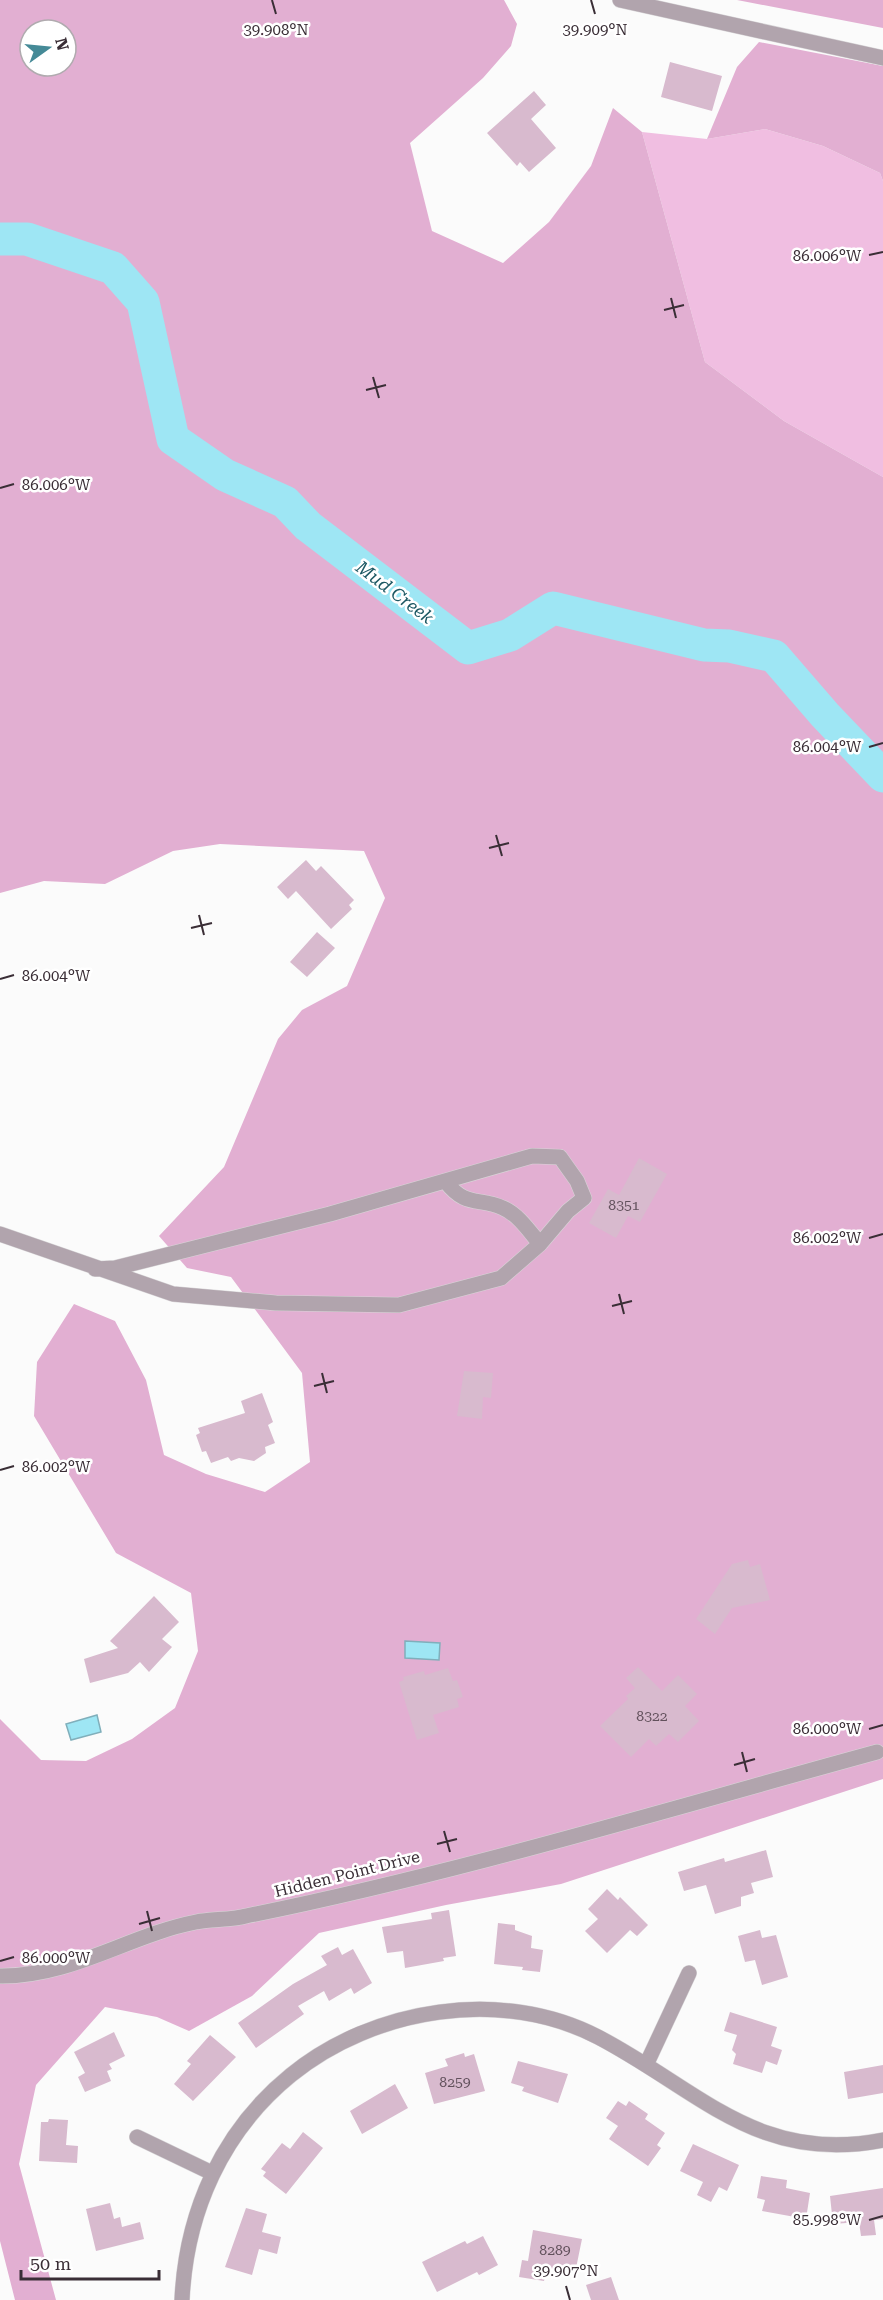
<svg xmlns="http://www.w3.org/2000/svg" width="883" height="2300" font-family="'Roboto Serif',serif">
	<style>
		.green { fill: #f0bee1 }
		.forest { fill: #e2afd2; fill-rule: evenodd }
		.water { fill: #9ee6f4; stroke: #80afbb; stroke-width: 1.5 }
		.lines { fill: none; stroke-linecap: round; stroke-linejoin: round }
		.river { stroke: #9ee6f4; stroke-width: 33 }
		.building { fill: #d8bace }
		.minor-casing { stroke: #d8d6d8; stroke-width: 16 }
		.minor { stroke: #b1a4ad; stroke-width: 15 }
		.ticks { fill: none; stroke: #3a2e36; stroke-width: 2 }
		.labels { text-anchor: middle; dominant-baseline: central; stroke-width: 5; stroke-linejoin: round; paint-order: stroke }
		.number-label { font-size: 14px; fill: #62515c }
		.street-label { font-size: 16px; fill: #3a2e36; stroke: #fff }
		.water-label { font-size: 18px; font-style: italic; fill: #1c5863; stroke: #fff }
		.ticks-label { font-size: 15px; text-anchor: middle; fill: #3a2e36; stroke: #fff; stroke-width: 5; stroke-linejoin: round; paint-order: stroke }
	</style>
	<rect width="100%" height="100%" fill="#fbfbfb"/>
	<path class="green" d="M765,129L823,146L880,173L883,181V477L784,421L705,362L642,132L707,139Z"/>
	<path class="forest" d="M0,0H504L517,24L511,46L483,78L410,143L432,231L503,263L549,222L591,166L613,108L642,132L705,362L784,421L883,477V1779L561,1884L446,1905L319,1933L252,1996L189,2031L157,2017L105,2007L36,2085L19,2164L56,2300H15L0,2241V1719L41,1760L86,1761L132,1739L175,1708L198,1651L191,1593L116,1553L34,1416L37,1362L74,1304L115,1321L146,1380L164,1455L206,1474L265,1492L310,1462L302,1373L231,1277L187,1268L159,1236L224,1167L278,1039L302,1010L347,986L385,898L364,851L220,844L173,851L105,884L44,881L0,893ZM30,30H66V66H30Z
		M737,0H883V28Z
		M759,42L883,66V181L880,173L823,146L765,129L707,139L737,67Z"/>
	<path class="water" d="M405,1641L440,1643L439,1660L405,1658Z
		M97,1715L101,1732L71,1740L66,1724Z"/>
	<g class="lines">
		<path class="river" d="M0,239H27L113,268L143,302L173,439L225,475L285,502L308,526L468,648L510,635L553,608L704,645L729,646L774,656L825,715L883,776"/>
	</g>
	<path class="building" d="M670,62L722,76L712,111L661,97Z
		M534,91L546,105L531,119L556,148L529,172L520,162L517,166L487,133Z
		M306,860L316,871L321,866L354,900L349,905L352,909L331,929L296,891L288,899L277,887Z
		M317,932L335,948L307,977L290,962Z
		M639,1158L667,1174L640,1222L628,1216L616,1238L589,1223L608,1189L619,1195Z
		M464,1371L493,1373L491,1398L483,1397L482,1419L457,1416Z
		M262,1393L273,1422L268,1425L275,1443L265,1447L266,1453L254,1461L239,1458L231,1461L228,1457L211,1463L206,1451L202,1452L196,1435L200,1433L198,1428L245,1413L241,1401Z
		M748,1560L750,1567L760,1564L770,1600L732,1608L715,1634L696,1619L732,1564Z
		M154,1596L179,1622L162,1639L172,1647L149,1672L140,1662L128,1673L90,1683L84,1659L118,1648L110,1641Z
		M638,1667L662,1691L678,1675L697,1694L685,1706L699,1721L678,1742L669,1734L656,1746L649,1739L631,1757L600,1726L628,1699L626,1696L635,1688L626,1678Z
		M448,1668L453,1681L457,1680L463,1697L457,1699L459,1707L433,1715L439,1733L417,1740L399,1682L404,1680L403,1677L424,1671L425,1675Z
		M766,1850L773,1877L751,1883L754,1893L741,1897V1906L715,1914L706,1885L684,1891L678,1872L724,1858L725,1862Z
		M607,1889L618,1900L620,1897L648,1925L637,1936L630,1930L607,1953L585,1931L598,1919L588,1909Z
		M449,1910L456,1956L443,1958L444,1961L405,1968L403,1951L387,1953L382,1927L432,1919L431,1913Z
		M498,1923L515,1925V1930L532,1936L531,1948L543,1950L540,1972L522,1970L523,1967L494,1964Z
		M760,1930L762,1938L776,1935L788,1977L762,1985L755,1960L745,1962L738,1936Z
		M338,1947L342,1955L353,1949L372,1983L354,1994L351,1988L329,2001L324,1991L298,2006L304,2014L256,2048L238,2023L293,1984L327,1965L321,1956Z
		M730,2012L777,2027L771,2046L782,2050L777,2065L766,2061L762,2073L733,2064L736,2054L732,2050L737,2035L724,2031Z
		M114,2032L125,2056L109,2064L112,2069L107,2071L111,2081L85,2092L78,2077L85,2073L74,2052Z
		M210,2035L236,2057L193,2101L174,2084L191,2064L187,2061Z
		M464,2053L465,2057L474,2054L485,2091L434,2104L425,2073L448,2066L445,2059Z
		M518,2061L568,2074L558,2103L522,2091L524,2087L511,2083Z
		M883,2065V2093L848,2099L844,2072Z
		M395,2084L408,2108L362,2134L350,2111Z
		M618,2101L626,2106L629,2101L648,2114L645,2119L665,2133L657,2145L661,2148L648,2166L609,2139L618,2126L606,2118Z
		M49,2119L68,2120L66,2145L78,2146L77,2163L39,2161L41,2122H48Z
		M303,2132L323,2148L286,2194L263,2176L266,2172L261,2169L282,2143L290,2149Z
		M693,2144L739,2165L727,2191L719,2187L711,2202L697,2195L703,2182L680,2171Z
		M761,2176L787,2180L786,2188L810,2193L806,2219L762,2211L765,2200L757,2198Z
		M883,2188V2219L874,2220L876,2235L861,2236L859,2222L833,2224L830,2196Z
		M110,2203L114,2219L120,2217L122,2227L140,2222L144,2239L96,2251L86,2209Z
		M246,2208L267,2214L262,2232L281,2237L277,2254L259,2249L252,2275L225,2267Z
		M533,2230L582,2239L575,2273L547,2268L544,2281L519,2277L522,2260L528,2261Z
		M483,2236L498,2265L479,2275L477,2272L437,2292L422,2262L465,2241L467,2244Z
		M611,2277L619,2300H591L586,2285Z"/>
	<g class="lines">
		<g class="minor-casing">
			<path id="minor" d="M620,0L883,58
				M446,1182C466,1208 479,1197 503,1208C518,1214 530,1232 540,1244
				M0,1234L173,1294L276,1303L399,1305L501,1278L540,1244L568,1211L584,1198L577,1181L560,1157L532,1156L330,1214L115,1268L95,1269
				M0,1976C71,1977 129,1935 196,1922C213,1919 230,1920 246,1916C459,1873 668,1809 877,1752
				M646,2065L689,1973
				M137,2137L212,2173
				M182,2300C186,2212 222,2131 291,2075C373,2008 502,1987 598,2037C698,2089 758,2165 883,2140"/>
		</g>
		<use href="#minor" class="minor"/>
	</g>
	<path class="ticks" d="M272,0L276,14M591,0L595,14M869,255L883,252M671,298L676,318M664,310L684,305M373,377L379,398M366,390L386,385M0,488L14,484M869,747L883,743M496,835L502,856M489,848L509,843M199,915L204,935M191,928L212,923M0,979L14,975M869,1238L883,1234M619,1294L624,1314M612,1306L632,1301M322,1373L327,1393M314,1386L334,1381M0,1470L14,1466M869,1729L883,1725M742,1752L747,1772M734,1765L755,1759M444,1831L450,1852M437,1844L457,1839M147,1911L152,1931M139,1924L160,1918M0,1961L14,1957M869,2220L883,2216M566,2286L570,2300"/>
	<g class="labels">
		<g class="number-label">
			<text x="624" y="1205">8351</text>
			<text x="652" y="1716">8322</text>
			<text x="455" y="2082">8259</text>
			<text x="555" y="2250">8289</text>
		</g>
		<g class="street-label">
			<text transform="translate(347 1874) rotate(-14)">Hidden Point Drive</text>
		</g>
		<g class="water-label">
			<text transform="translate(395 592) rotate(37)">Mud Creek</text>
		</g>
	</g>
	<g class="ticks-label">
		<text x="276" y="35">39.908°N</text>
		<text x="595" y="35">39.909°N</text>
		<text x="827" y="261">86.006°W</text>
		<text x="56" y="490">86.006°W</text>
		<text x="827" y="752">86.004°W</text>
		<text x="56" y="981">86.004°W</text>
		<text x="827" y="1243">86.002°W</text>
		<text x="56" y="1472">86.002°W</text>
		<text x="827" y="1734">86.000°W</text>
		<text x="56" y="1963">86.000°W</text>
		<text x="827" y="2225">85.998°W</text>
		<text x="566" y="2276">39.907°N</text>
	</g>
	<g transform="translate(48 48) rotate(75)"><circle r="28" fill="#ffffff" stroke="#b0abaf" stroke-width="1.5"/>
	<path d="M0-4.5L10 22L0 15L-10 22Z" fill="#458a97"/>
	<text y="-9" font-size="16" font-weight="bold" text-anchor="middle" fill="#3a2e36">N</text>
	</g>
	<path d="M21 2270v9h138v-9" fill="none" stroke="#3a2e36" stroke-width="3"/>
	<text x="30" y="2270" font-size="18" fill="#3a2e36" stroke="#ffffff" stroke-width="4.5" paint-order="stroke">50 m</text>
</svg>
